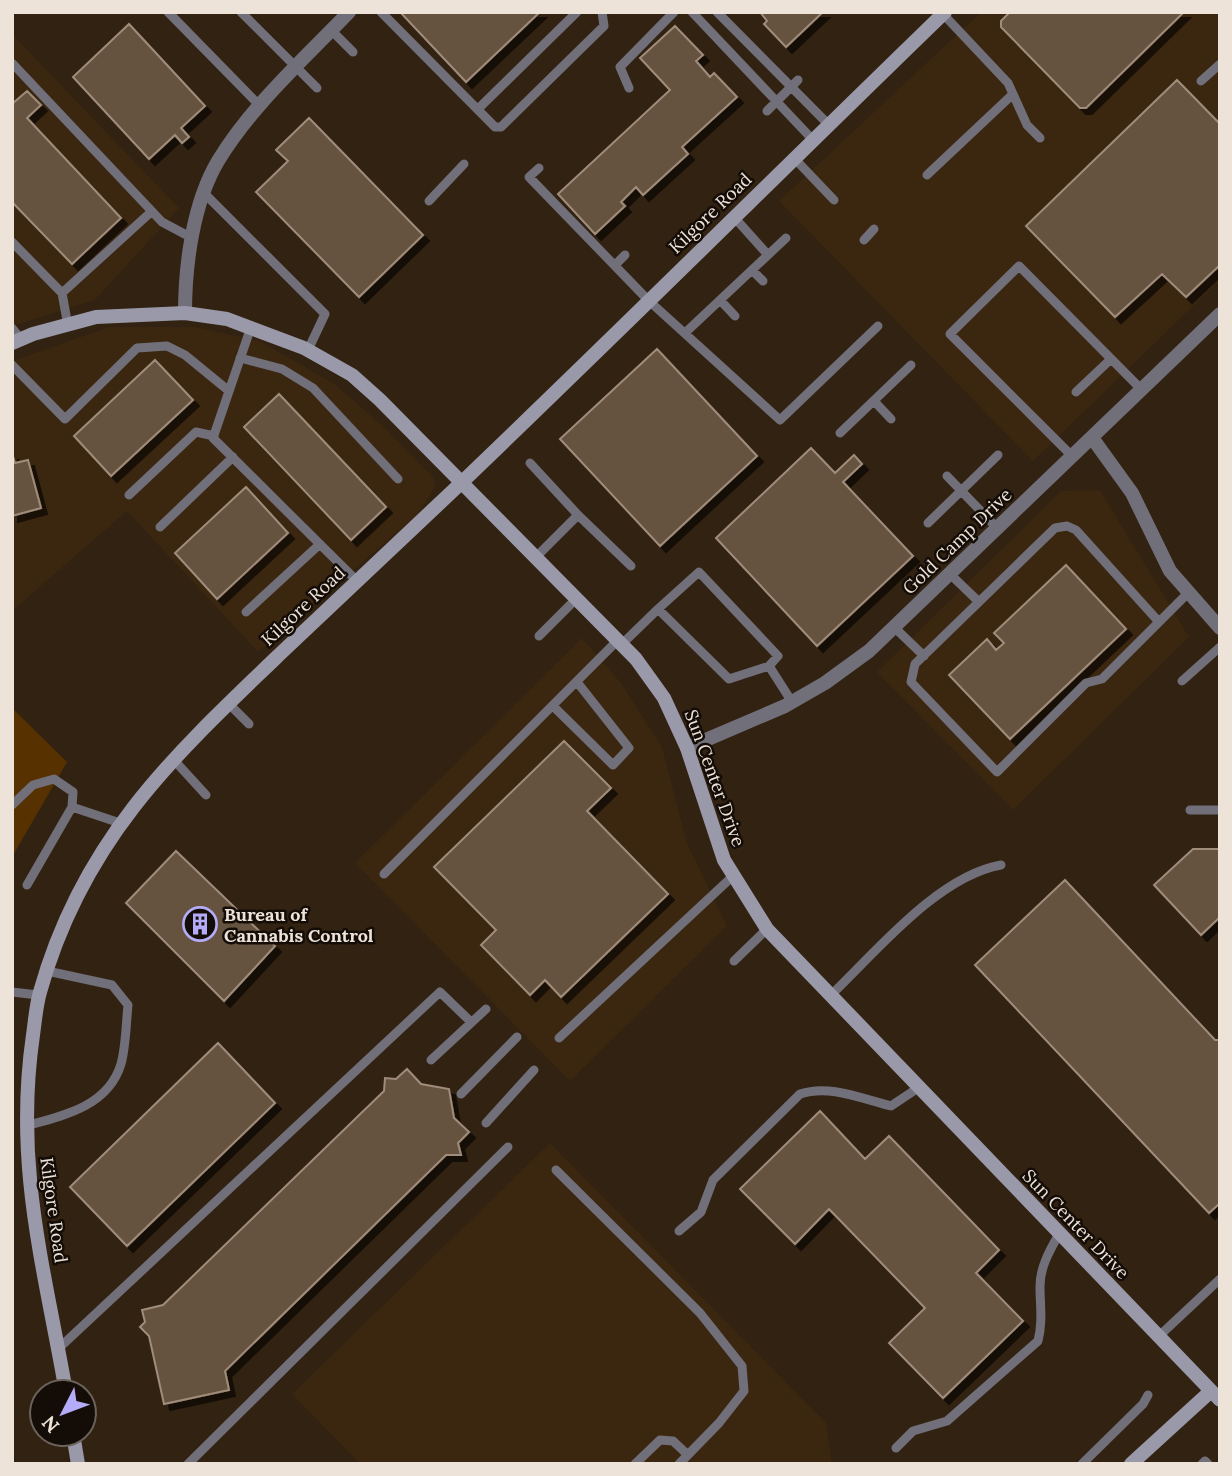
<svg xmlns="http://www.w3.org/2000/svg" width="1232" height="1476" font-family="Lora,serif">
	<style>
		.built { fill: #3b2610 }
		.green { fill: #573100 }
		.building { fill: #655241; stroke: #a08c7a; stroke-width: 2; filter: url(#shadow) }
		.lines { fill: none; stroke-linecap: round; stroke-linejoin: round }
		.lane { stroke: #706f7a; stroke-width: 9 }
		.street { stroke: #706f7a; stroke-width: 14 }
		.secondary { stroke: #9a99aa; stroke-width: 14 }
		.labels { text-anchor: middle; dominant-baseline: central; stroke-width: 5; stroke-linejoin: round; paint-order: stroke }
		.street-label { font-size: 18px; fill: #eee3d9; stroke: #140d07 }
		.poi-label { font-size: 18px; font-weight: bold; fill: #eee3d9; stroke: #140d07; text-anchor: start }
	</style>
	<defs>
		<filter id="shadow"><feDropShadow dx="6" dy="6" stdDeviation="0" flood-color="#0009"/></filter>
	</defs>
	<rect width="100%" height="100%" fill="#322212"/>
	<path class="built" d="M981,12H1220V280L1033,461L779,201Z
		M12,34L179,208L95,300L12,326Z
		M109,327H194L260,341L336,385L386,429L433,477L435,486L430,496L415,517L258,652L127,511L12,611V361Z
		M1100,490L1189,637L1013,810L877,672L1061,491Z
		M582,638L621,683L662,747L687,843L727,926L570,1081L355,863Z
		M550,1143L826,1423L832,1464H360L292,1394Z"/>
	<path class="green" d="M12,708L67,762L12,857Z"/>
	<path class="building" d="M400,12H540L466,82Z
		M760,12H823L786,47L764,24L767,21Z
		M1010,12H1184L1086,108H1080L1001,27V21Z
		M129,24L205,106L181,128L189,137L182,143L175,135L149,159L73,77Z
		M675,26L703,55L696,61L710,77L714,73L737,97L682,147L688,154L643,195L636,187L621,202L625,206L595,234L558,194L670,90L640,58Z
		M1177,80L1220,124V265L1186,297L1162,274L1115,317L1026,226Z
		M27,91L41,105L27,118L121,218L72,264L12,202V104Z
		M309,118L423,235L359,297L256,192L288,161L276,150Z
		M657,349L757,456L660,546L560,439Z
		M155,360L193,400L111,476L74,436Z
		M279,394L386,507L351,540L244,427Z
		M811,448L835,473L854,455L862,464L843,482L913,556L817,646L716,538Z
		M12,453L15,463L28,460L41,508L12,516Z
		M246,487L288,533L217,599L175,553Z
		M1066,565L1126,629L1010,739L949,675L987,639L996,650L1004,643L994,633Z
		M564,741L611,788L587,811L668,894L561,997L545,980L530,995L481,945L496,930L434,867Z
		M1193,849H1220V917L1201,935L1154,885Z
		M176,851L275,946L224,1001L126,903Z
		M1065,880L1215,1040H1220V1203L1209,1213L975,965Z
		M218,1043L275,1103L127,1246L70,1187Z
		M407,1069L421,1084L449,1089L454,1118L469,1132L458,1143L461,1155H446L225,1371L229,1390L164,1404L149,1336L140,1327L145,1322L142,1310L163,1305L384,1091L385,1078L396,1079Z
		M820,1111L865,1159L889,1136L999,1250L976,1273L1023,1321L943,1398L889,1343L925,1308L829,1209L795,1244L740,1189Z"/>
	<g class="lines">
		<path class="lane" d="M168,12L260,106
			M241,12L317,88
			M381,12L495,127H501L604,26L602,12
			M692,12L813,140
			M717,12L829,125
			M943,14L1008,83L1027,125L1040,138
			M332,31L353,52
			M12,63L162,222L192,238
			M1201,81L1220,64
			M629,88L620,67L674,12
			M478,109L577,12
			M767,111L798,80
			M794,158L834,200
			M539,168L529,177L648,300L780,420L878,326
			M927,175L1013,94
			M205,194L325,314L308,350
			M429,201L464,164
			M734,217L768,255
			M864,240L874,229
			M12,242L62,293L68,326
			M615,265L625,255
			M752,270L763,281
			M62,293L151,212
			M720,300L735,316
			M251,327L213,438L357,581
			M12,328L21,339
			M685,333L786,238
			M240,358L282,369L313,388L398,479
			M12,365L65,419L137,348L167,346L185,355L229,391
			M1076,392L1111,359
			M874,401L891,419
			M840,433L911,365
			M1073,457L950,334L1019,266L1142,390
			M530,463L578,515L534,559
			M947,476L998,529
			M129,495L196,432L214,436
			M578,515L631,566
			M928,523L998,455
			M160,527L233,457
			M950,574L979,602
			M658,609L699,572L778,656L769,666
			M246,612L320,544
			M1159,622L1076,530L1067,526L1055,528L915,664L911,682L997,772L1086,683L1102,679L1187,594
			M894,627L924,656
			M539,636L575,600
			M621,645L658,609L729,679L769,666L792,702
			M1182,681L1220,647
			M228,703L249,724
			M553,706L613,765L629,748L577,682
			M173,759L206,795
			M12,805L33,785L54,779L73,792L72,807
			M1190,810H1220
			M384,874L617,641
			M27,885L72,807L120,823
			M734,961L767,929
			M12,992L38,995
			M830,996C876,952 938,876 1001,865
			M559,1038L733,876
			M431,1060L486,1009
			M461,1094L517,1037
			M486,1123L534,1070
			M25,1126C62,1116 108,1107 121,1064C126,1046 126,1024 128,1005L112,985L47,971
			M556,1170L700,1313L742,1366L744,1391L719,1423L679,1464
			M679,1231L701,1212L713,1180L800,1094C830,1084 862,1099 891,1106L918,1088
			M1158,1337L1220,1279
			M58,1349L440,992L471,1022
			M896,1448L913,1431L947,1421L1038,1341C1043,1321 1040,1306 1040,1286C1040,1267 1050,1250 1059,1234
			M188,1464L508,1147
			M635,1464L660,1440L673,1441L688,1455
			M1082,1464L1143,1404L1148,1395
			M1202,1464L1205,1461L1208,1464"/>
		<path class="street" d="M185,313C185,265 193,203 218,161C252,105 304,59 349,12
			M1093,439L1132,493L1170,571L1220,628
			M687,748L785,706L825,683L869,651L1220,314"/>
		<path class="secondary" d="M12,343L33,334L96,317L185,313L227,319L304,348L352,375L380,400L636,659L664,698L687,748L724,860L767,929L1220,1400
			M66,1392C44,1266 14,1165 33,1035C35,1021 36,1006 40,992C82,841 172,757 281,653C340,597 400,541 460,484C623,328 783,169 945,12
			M73,1434L78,1464
			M1131,1464L1211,1391"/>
	</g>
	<defs>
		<g id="building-ring" transform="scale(1.75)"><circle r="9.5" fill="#140d07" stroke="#b5acf9" stroke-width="1.5"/><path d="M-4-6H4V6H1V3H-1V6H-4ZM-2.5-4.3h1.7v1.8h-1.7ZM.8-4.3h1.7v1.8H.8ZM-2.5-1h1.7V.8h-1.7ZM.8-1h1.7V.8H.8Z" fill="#b5acf9"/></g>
	</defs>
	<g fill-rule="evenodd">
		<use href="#building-ring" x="200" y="924"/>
	</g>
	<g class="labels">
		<g class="street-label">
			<text transform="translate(710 213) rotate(-44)">Kilgore Road</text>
			<text transform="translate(957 541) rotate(-44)">Gold Camp Drive</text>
			<text transform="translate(303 606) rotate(-43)">Kilgore Road</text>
			<text transform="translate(715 778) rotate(70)">Sun Center Drive</text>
			<text transform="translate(54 1210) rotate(82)">Kilgore Road</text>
			<text transform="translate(1076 1224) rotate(46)">Sun Center Drive</text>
		</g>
		<g class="poi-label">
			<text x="224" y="914">Bureau of<tspan x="224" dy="21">Cannabis Control</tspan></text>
		</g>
	</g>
	<rect width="1232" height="1476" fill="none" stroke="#eee3d9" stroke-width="28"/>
	<g transform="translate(63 1413) rotate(228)"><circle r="33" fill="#140d07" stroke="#6b635b" stroke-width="2"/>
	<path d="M0-5L12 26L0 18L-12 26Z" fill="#b5acf9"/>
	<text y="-10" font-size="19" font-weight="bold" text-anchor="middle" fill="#eee3d9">N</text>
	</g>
</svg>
